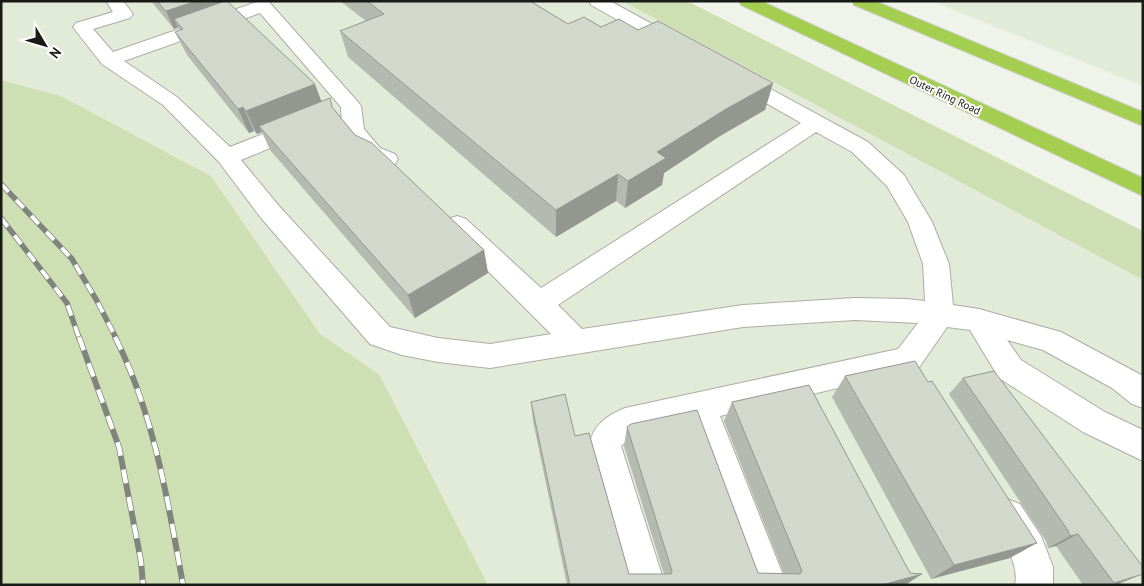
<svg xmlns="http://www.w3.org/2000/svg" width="1144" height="586" font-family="'PT Sans',sans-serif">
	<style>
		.built { fill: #e2ead8 }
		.green { fill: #cee0b3 }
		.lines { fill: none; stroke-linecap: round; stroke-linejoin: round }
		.minor-casing { stroke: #aaaea4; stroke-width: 2 }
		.highway-casing { stroke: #d1d1d0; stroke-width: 2 }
		.minor { fill: #fff; fill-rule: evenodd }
		.highway { fill: #a4ce50; fill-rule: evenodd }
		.rail-far1-casing { stroke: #81847d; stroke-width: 5.5 }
		.rail-casing { stroke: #81847d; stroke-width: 6 }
		.rail-far1 { stroke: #fff; stroke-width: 4; stroke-dasharray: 11; stroke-linecap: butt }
		.rail { stroke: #fff; stroke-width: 4.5; stroke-dasharray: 14; stroke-linecap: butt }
		.wall { fill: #b5bab0 }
		.shaded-wall { fill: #949790 }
		.building { fill: #d3d8cd; stroke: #949790 }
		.labels { text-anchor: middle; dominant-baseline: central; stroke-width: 4; stroke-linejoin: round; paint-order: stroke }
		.far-street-label { font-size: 11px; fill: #181a16; stroke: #fff }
	</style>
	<rect width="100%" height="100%" fill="#eff3e9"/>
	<path class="built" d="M1,1H622L1143,280V585H488L379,374L320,334L211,176L61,96L1,80Z
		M931,1H1143V86Z"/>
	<path class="green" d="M622,1H687L1143,231V280Z
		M1,80L61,96L211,176L320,334L379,374L488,585H1Z"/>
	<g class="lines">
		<g class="minor-casing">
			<path id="minor" d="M106,1H123L133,14L130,18L93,29L113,52L257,2H269L358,102L361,106L364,129L380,148L395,154L398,159L395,164L387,166L364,158L342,130L341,107L260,13L124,61L177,97L230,147L293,122L301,120L309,122L312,127L309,132L241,160L279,206L390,327L438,338L490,344L551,334L448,231L444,225L448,219L457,216L466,219L541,288L801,123L729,82L726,78L729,74L736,72L743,74L868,142L904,175L932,222L949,264L953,305L979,309L1061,332L1143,376V408L1132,404L1112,388L1043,350L1007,340L1021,360L1105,412L1143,430V461L1083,432L999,378L970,330L947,327L918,369L720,416L787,585H749L691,422L632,436L621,446L665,585H627L589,446C593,425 606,416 625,408L898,349L918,323L855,320L743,327L490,368L438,362L402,355L370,344L261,218L219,162L163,105L102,64L76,31L73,27L76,23L113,12ZM816,132L852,152L887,186L908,222L923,264L925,301L907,299L855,298L743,305L582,329L558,305Z
				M589,1H610L683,41L685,45L683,49L676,51L669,49L591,5Z
				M1007,499L1020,504L1041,536L1053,567V585H1015C1020,558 999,540 989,517L994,504Z"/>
		</g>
		<g class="highway-casing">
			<path id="highway" d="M739,1H761L1143,178V196L741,5Z
				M852,1H875L1143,112V126L854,5Z"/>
		</g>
		<use href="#minor" class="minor"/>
		<use href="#highway" class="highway"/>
		<g class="rail-far1-casing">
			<path id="rail-far1" d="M1,184L72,259L97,301L116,338
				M1,218L67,303L79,338"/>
		</g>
		<g class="rail-casing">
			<path id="rail" d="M79,337L119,447L141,561L143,585
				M115,337C154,414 168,501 183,585"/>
		</g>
		<use href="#rail-far1" class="rail-far1"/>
		<use href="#rail" class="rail"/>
	</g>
	<path class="wall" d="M151,1H220L221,3L321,101L333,109L355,135L484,250L488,273L415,318L270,150L262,132L257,134L254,131L249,133L187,55L175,32L180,30L178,27L174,29Z
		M340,1H530L568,24L638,30L773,83L765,110L720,136L664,173L662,185L625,208L616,201L556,237L348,57L340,31L366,21Z
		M845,376L1010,558L931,579L832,397Z
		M963,378L1121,583L1117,585H1083L1056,546L1048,548L1046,541L949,394Z
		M531,402L575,436L629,574H664L624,446L627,427L758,573L784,574L724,421L732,402L910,573L922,574L905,585H567L533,421Z"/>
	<path class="shaded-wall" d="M196,1H220L224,11L174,19L178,27L174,29L166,11Z
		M773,83L765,110L720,136L664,173L662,185L625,208L628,181L657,152L726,109Z
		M315,84L324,108L259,126L262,132L257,134L246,111Z
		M243,107L254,131L249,133L238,109Z
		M618,174L616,201L556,237V210Z
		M484,250L488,273L415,318L408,295Z
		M1078,534L1056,546L1048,548L1070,536Z
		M1037,543L1010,558L931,579L954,565Z
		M922,574L905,585H882Z
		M1143,574L1121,583L1117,585H1111Z"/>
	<path class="building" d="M157,1H196L166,11Z
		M225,1H227L315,84L246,111L243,107L238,109L175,32L183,29L174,19Z
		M367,1H530L568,24L584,17L601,27L619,19L638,30L658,21L773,83L726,109L657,152L666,158L628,181L618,174L556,210L340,31L384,14Z
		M330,98L332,107L355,135L372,143L484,250L408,295L259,126Z
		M915,361L928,382L932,381L1037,543L954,565L845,376Z
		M994,371L1143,567V574L1114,583L1078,534L1070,536L1067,529L963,378Z
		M809,385L910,573L922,574L882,585H570L531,402L565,394L575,436L589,433L629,574H671L672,571L627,427L631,424L697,410L758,573L800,574L802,571L732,402Z"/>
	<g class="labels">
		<g class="far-street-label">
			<text transform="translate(945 95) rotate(25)">Outer Ring Road</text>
		</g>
	</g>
	<rect width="1144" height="586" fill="none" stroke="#181a16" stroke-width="5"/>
	<g transform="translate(45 45) rotate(128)" stroke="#ffffff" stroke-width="4" paint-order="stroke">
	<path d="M0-4L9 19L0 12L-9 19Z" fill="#181a16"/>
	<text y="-8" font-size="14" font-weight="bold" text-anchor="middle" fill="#181a16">N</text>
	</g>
</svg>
